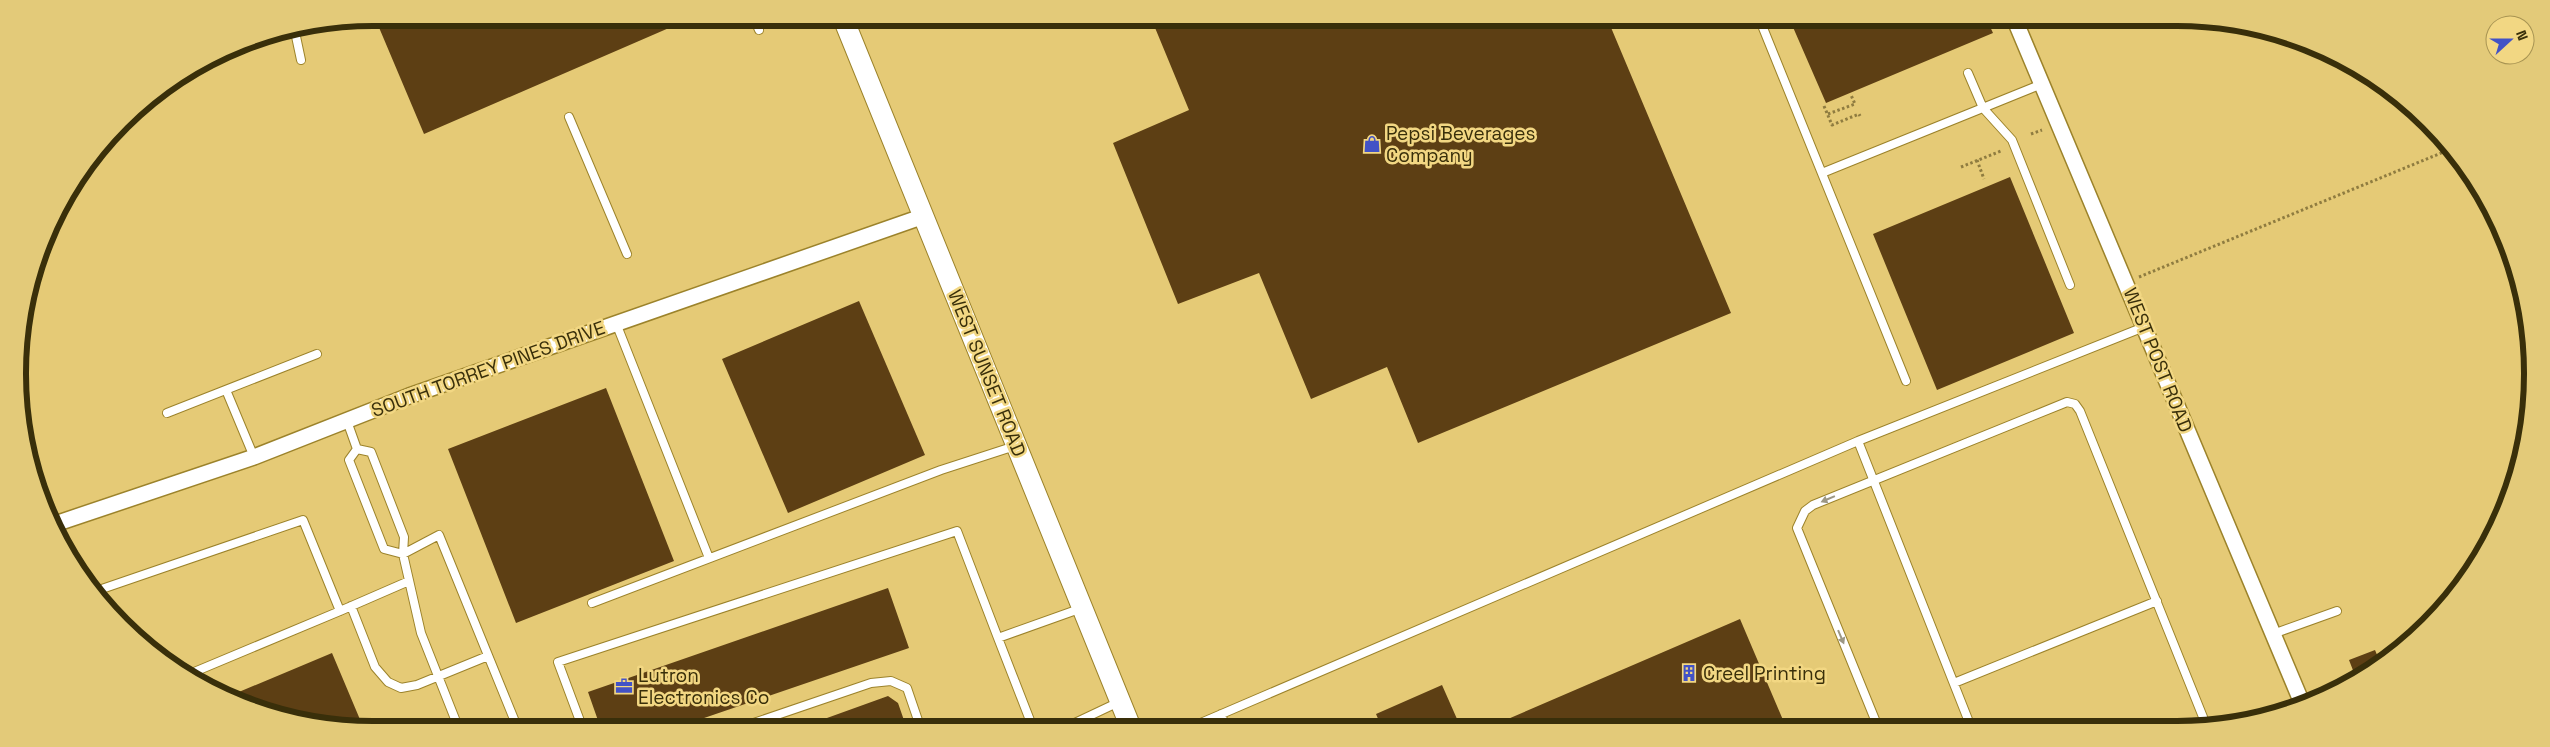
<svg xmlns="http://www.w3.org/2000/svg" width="2550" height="747" font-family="'Space Grotesk',sans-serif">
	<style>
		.building { fill: #5d3f14 }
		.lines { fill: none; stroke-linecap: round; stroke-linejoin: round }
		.lane-casing { stroke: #9c832b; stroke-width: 10 }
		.street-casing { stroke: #9c832b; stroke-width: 18 }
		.secondary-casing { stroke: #9c832b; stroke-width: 22 }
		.path { stroke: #8f7c40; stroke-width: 3; stroke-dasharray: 2.5 2.5; stroke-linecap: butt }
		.lane { stroke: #fff; stroke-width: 8 }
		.street { stroke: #fff; stroke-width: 15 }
		.secondary { stroke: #fff; stroke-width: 20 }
		.oneway { fill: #9c9784 }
		.labels { text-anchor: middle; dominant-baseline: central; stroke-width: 5; stroke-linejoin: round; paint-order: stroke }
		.poi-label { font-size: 19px; fill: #392f0a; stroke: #f2d783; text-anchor: start }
		.street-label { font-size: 19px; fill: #392f0a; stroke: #f2d783 }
		.rim { fill: none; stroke: #392f0a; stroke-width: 6 }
	</style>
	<rect width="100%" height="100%" fill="#e5ca76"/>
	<path class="building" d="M375,18H692L424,134Z
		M1151,18H1607L1731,313L1418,443L1387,367L1311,399L1259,273L1178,304L1113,143L1189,110Z
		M1789,18H1986L1993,33L1826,103Z
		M2010,177L2074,333L1937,390L1873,234Z
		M859,301L925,455L788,513L722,359Z
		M606,388L674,561L516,623L448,449Z
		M888,588L909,648L672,729H601L588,692Z
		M1740,619L1786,727L1487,728Z
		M2375,650L2380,662L2356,678L2349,660Z
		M332,653L364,729L304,723L238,703L227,697Z
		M1442,685L1461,728H1382L1376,714Z
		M888,696L898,703L907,729H803L802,727Z"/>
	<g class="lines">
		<g class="lane-casing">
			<path id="lane" d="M754,18L759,30
				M1759,18L1906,381
				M294,27L301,60
				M1968,73L1983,108L2012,140L2070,285
				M569,117L627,254
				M1822,173L2042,84
				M616,323L709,558
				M226,390L254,457
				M167,413L317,354
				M347,421L357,449
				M1858,441L1971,727
				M357,449L371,452L404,537L403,554L384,549L349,460Z
				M93,592L303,520L340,611L409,581
				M592,603L941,470L1015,446
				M351,606L375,667L388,682L401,688L417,685L488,656
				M2273,634L2337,611
				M998,638L1033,728
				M187,675L340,611
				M1954,683L2157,601
				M1221,714L1226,728
				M1878,727L1797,528L1805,511L1813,505L2067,402L2075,404L2080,411L2207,727
				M1064,728L1119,702
				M1189,728L1858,441L2144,327
				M459,729L421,633L403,554L439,535L518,729
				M583,729L558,662L957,531L998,638L1082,608
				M736,729L871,683L891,681L907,688L921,729"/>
		</g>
		<g class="street-casing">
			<path id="street" d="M2014,18L2302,703
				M52,525L254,457L409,396L924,216"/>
		</g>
		<g class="secondary-casing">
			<path id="secondary" d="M843,18L1131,728"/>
		</g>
		<path class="path" d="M1824,106L1832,125L1859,114L1860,116
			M1828,114L1855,104L1851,95
			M2031,134L2042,130
			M1977,160L1984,179
			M1961,167L2001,151
			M2139,277L2451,149"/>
		<use href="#lane" class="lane"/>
		<use href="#street" class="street"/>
		<use href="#secondary" class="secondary"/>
	</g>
	<defs><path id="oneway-solid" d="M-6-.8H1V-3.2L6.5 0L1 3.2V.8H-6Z" transform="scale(1.25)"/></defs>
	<g class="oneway">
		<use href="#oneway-solid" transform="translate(1828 499) rotate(157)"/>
		<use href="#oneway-solid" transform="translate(1841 637) rotate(67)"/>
	</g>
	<defs>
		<g id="shop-bare" transform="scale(1.35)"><path d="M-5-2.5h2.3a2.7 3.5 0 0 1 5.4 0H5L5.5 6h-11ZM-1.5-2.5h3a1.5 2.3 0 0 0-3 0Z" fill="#4252c6" stroke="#f2d783" stroke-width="2.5" paint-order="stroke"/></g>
		<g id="building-bare" transform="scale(1.35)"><path d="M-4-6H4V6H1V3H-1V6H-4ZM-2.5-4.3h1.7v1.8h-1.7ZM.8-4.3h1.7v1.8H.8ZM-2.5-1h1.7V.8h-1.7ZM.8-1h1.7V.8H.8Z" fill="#4252c6" stroke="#f2d783" stroke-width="2.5" paint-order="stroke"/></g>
		<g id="office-bare" transform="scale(1.35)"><path d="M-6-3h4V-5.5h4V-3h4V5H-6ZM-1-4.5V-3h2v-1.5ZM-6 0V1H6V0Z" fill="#4252c6" stroke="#f2d783" stroke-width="2.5" paint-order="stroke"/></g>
	</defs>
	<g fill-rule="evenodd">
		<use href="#shop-bare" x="1372" y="144"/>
		<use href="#building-bare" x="1689" y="673"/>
		<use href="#office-bare" x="624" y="686"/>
	</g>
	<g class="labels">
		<g class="poi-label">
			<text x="1386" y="133">Pepsi Beverages<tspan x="1386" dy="22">Company</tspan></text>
			<text x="1703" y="673">Creel Printing</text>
			<text x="638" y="675">Lutron<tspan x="638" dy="22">Electronics Co</tspan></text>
		</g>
		<g class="street-label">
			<text transform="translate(2158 360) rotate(68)">WEST POST ROAD</text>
			<text transform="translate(488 369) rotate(-20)">SOUTH TORREY PINES DRIVE</text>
			<text transform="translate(987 373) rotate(68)">WEST SUNSET ROAD</text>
		</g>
	</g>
	<path d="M0 0H2550V747H0ZM373 26H2177A347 347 0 0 1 2524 373V374A347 347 0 0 1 2177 721H373A347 347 0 0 1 26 374V373A347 347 0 0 1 373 26Z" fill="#e3ca79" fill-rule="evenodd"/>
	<path class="rim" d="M373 26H2177A347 347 0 0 1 2524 373V374A347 347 0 0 1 2177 721H373A347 347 0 0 1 26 374V373A347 347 0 0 1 373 26Z"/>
	<g transform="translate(2510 40) rotate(69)"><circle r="24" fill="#f2d783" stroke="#a89453"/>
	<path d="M0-4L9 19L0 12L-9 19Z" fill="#4252c6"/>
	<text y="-8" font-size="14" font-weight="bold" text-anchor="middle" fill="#392f0a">N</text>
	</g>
</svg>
